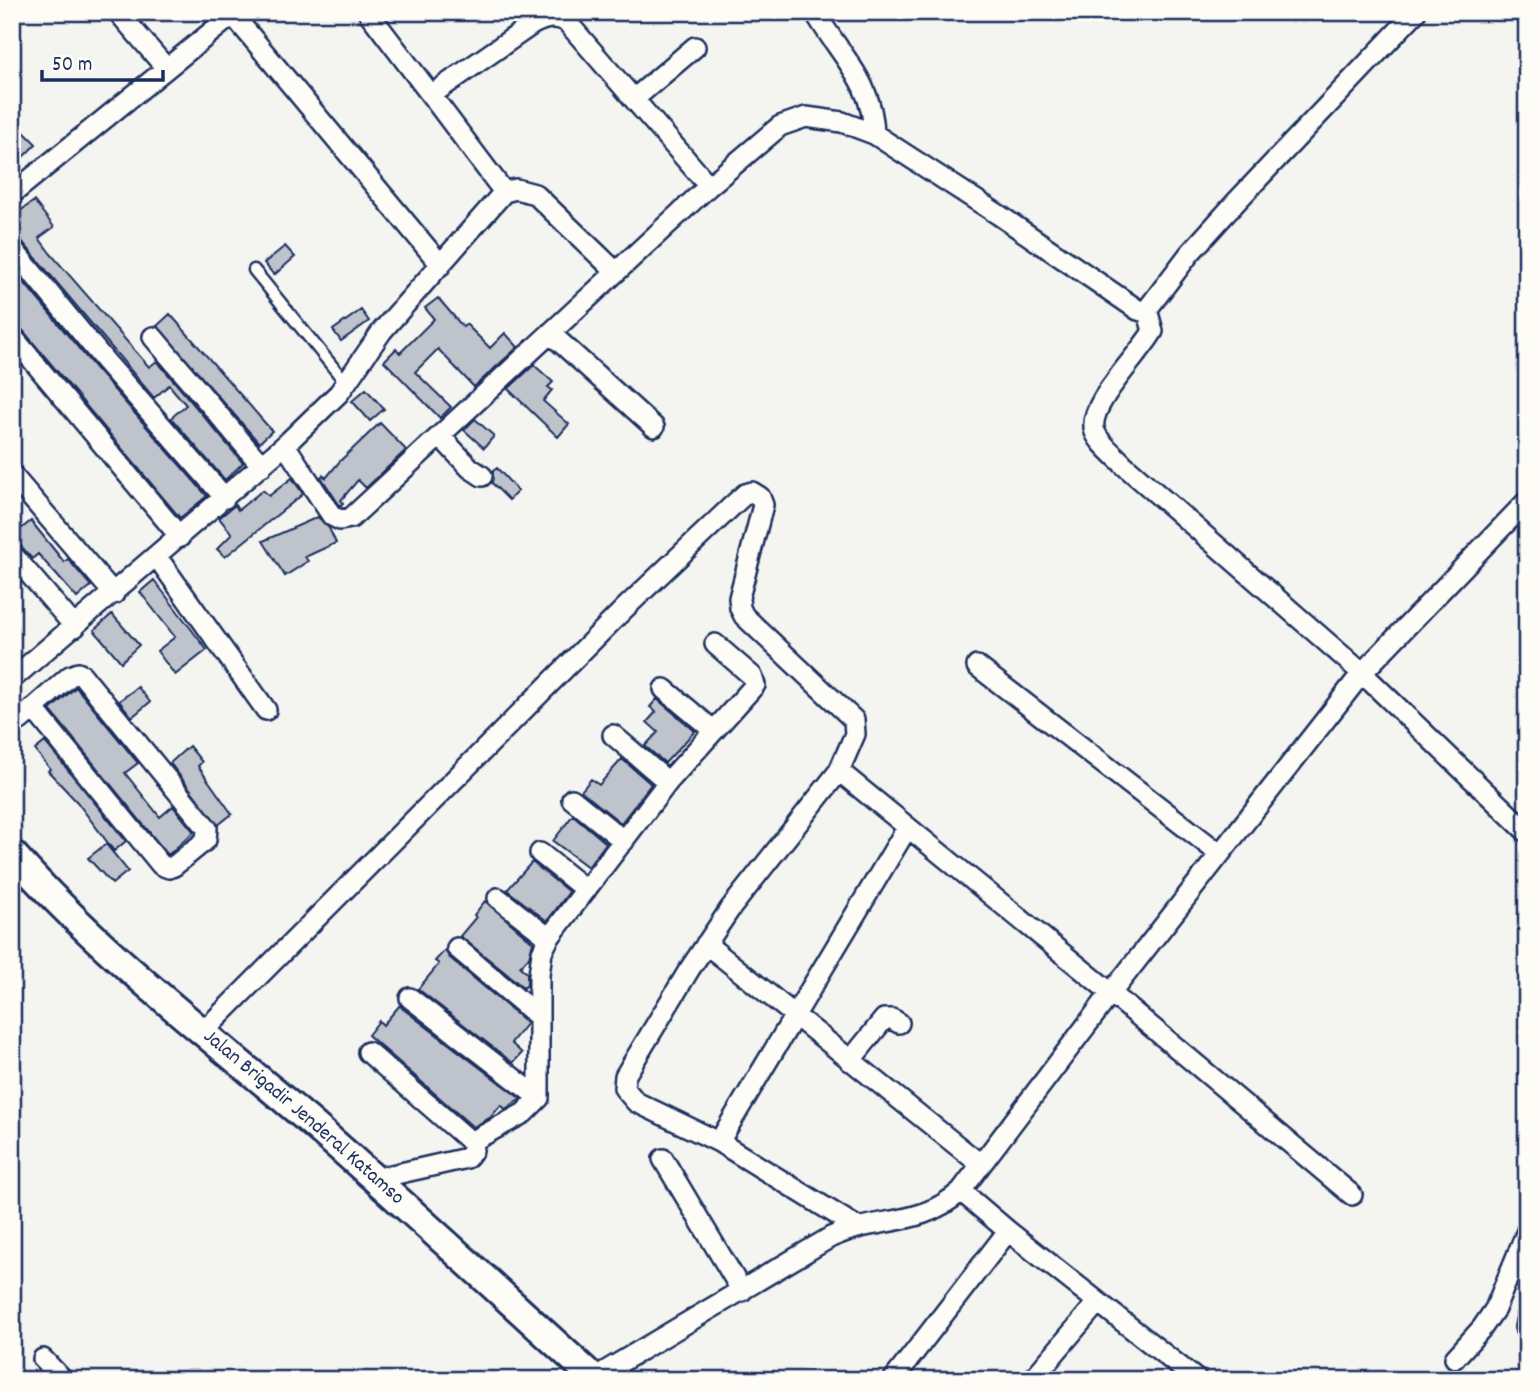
<svg xmlns="http://www.w3.org/2000/svg" width="1539" height="1392" font-family="Dekko,sans-serif">
	<style>
		.building { fill: #bfc3cc; stroke: #1b2f5e; stroke-width: 2 }
		.lines { fill: none; stroke-linecap: round; stroke-linejoin: round }
		.lane-casing { stroke: #1b2f5e; stroke-width: 15 }
		.street-casing { stroke: #1b2f5e; stroke-width: 24 }
		.secondary-casing { stroke: #1b2f5e; stroke-width: 32 }
		.lane { stroke: #fdfcf7; stroke-width: 10 }
		.street { stroke: #fdfcf7; stroke-width: 19 }
		.secondary { stroke: #fdfcf7; stroke-width: 26 }
		.labels { text-anchor: middle; dominant-baseline: central; stroke-width: 7; stroke-linejoin: round; paint-order: stroke }
		.street-label { font-size: 21px; fill: #1b2f5e; stroke: #fdfcf7 }
	</style>
	<rect width="100%" height="100%" fill="#f4f4f1"/>
	<filter id="ink" filterUnits="userSpaceOnUse"><feTurbulence type="fractalNoise" baseFrequency=".0143" numOctaves="2"/><feDisplacementMap in="SourceGraphic" scale="14" xChannelSelector="R" yChannelSelector="G"/><feConvolveMatrix kernelMatrix="1 2 1 2 8 2 1 2 1" color-interpolation-filters="sRGB"/></filter>
	<g filter="url(#ink)">
		<path class="building" d="M12,120L36,144L12,168Z
			M34,201L54,227L39,238L50,253L149,367L157,361L243,463L225,480L171,418L186,405L170,386L169,385L154,398L21,240L12,236V206L16,205L20,211Z
			M285,246L295,257L274,275L264,263Z
			M12,268L96,369L207,496L180,518L21,328L12,324Z
			M438,298L463,327L466,324L490,348L505,333L518,347L474,387L438,349L415,372L451,407L440,418L384,361L396,349L400,353L434,319L425,308Z
			M361,310L369,321L341,341L333,330Z
			M170,314L272,431L259,443L157,326Z
			M534,365L553,382L548,387L552,390L543,401L569,424L558,437L508,389Z
			M366,389L384,409L370,421L352,401Z
			M475,419L494,436L484,448L464,430Z
			M380,423L406,450L366,488L358,480L341,500L343,503L340,506L321,477L323,475L326,478L340,461Z
			M497,468L518,491L509,500L492,483L493,471Z
			M292,478L303,494L225,557L217,549L232,534L219,518L235,505L238,510L263,490L269,496Z
			M318,517L329,528L336,543L305,557L308,561L285,576L263,541Z
			M31,521L64,562L68,559L91,586L77,598L38,554L32,559L12,536Z
			M154,580L207,650L175,675L157,651L175,637L140,592Z
			M112,614L139,645L121,662L94,630Z
			M76,687L138,763L125,773L160,817L173,806L194,832L168,855L50,710Z
			M138,687L150,702L132,717L119,701Z
			M657,699L695,731L665,763L645,746L658,732L647,722L656,712L650,707Z
			M45,742L126,841L114,851L77,802L48,771L50,769L35,750Z
			M189,746L202,762L198,766L232,814L218,825L170,763Z
			M622,759L651,784L621,823L581,791L591,779L599,785Z
			M573,815L606,843L588,867L553,841Z
			M106,844L128,871L112,884L88,858Z
			M532,862L569,892L547,921L507,890Z
			M485,901L533,942L529,957L520,967L527,973V985L524,988L460,936L476,917L474,915Z
			M445,950L449,957L527,1023L511,1043L522,1053L513,1063L418,989L439,964L435,961Z
			M400,1005L402,1008L521,1099L505,1109L501,1105L491,1117L473,1127L368,1035L379,1021L383,1025Z"/>
		<g class="lines">
			<g class="lane-casing">
				<path id="lane" d="M254,270L346,383"/>
			</g>
			<g class="street-casing">
				<path id="street" d="M118,12L166,68
					M368,12L431,95
					M815,12C839,55 873,81 874,134
					M1416,12L1236,202L1190,253L1149,307L1148,313L1153,331C1140,355 1085,406 1095,432C1100,444 1115,455 1124,465L1362,673L1527,832
					M233,15L441,265
					M634,99L695,47
					M504,192L431,95L533,24C545,18 556,15 567,22L709,186
					M12,194L236,12
					M12,248L105,361L225,498
					M550,333L654,427
					M12,336L180,537
					M153,337L262,466
					M440,436L470,468L482,476
					M285,445L332,516L340,520L351,518L709,186L780,126L806,117L842,122L874,134L999,215L1138,310L1148,313
					M12,475L114,594
					M12,554L75,627
					M157,557L266,710
					M977,666L1220,854
					M12,679L285,445L339,393L382,331L504,192L516,189L535,194L616,272
					M664,689L713,730
					M12,719L20,720L70,676L78,673L82,675L207,828L206,840L174,866L169,868L161,865L33,708
					M613,735L668,782
					M839,771L1111,993L1352,1195
					M572,799L624,841
					M540,853L586,890
					M498,898L549,938
					M706,944L980,1164
					M457,948L539,1017
					M410,998L539,1098L524,1113L471,1142
					M203,1032L624,609L731,507L745,494L752,492L760,497L763,505L739,598L740,608L744,616L854,720L855,734L839,771L730,909L689,970L625,1076L624,1088L636,1102L719,1142L857,1227
					M368,1052L471,1142L473,1150L467,1158L374,1179
					M850,1061L884,1019H892L899,1023
					M539,1098V975L542,952L549,938L668,782L755,685L752,676L715,644
					M719,1142L907,828
					M663,1159L742,1291
					M961,1191L1008,1231L1197,1380
					M1527,1317L1525,1327L1527,1333
					M1455,1358L1482,1328L1495,1309L1527,1231
					M43,1359L63,1380
					M594,1378L831,1237C877,1216 920,1228 961,1191L1111,993L1362,673L1527,501
					M893,1380L1008,1231
					M1032,1380L1098,1302"/>
			</g>
			<g class="secondary-casing">
				<g id="secondary">
					<path id="s1" d="M12,853C100,953 207,1034 308,1120C406,1205 500,1293 596,1380"/>
				</g>
			</g>
			<use href="#lane" class="lane"/>
			<use href="#street" class="street"/>
			<use href="#secondary" class="secondary"/>
		</g>
	</g>
	<g class="labels">
		<g class="street-label">
			<text stroke="none"><textPath href="#s1" startOffset="394">Jalan Brigadir Jenderal Katamso</textPath></text>
		</g>
	</g>
	<rect width="1539" height="1392" fill="none" stroke="#fdfcf7" stroke-width="42"/>
	<rect x="21" y="21" width="1497" height="1350" fill="none" stroke="#1b2f5e" stroke-width="2.5" filter="url(#ink)"/>
	<path d="M42 70v10h121v-10" fill="none" stroke="#1b2f5e" stroke-width="3.5"/>
	<text x="52" y="70" font-size="21" fill="#1b2f5e" stroke="#fdfcf7" stroke-width="5" paint-order="stroke">50 m</text>
</svg>
